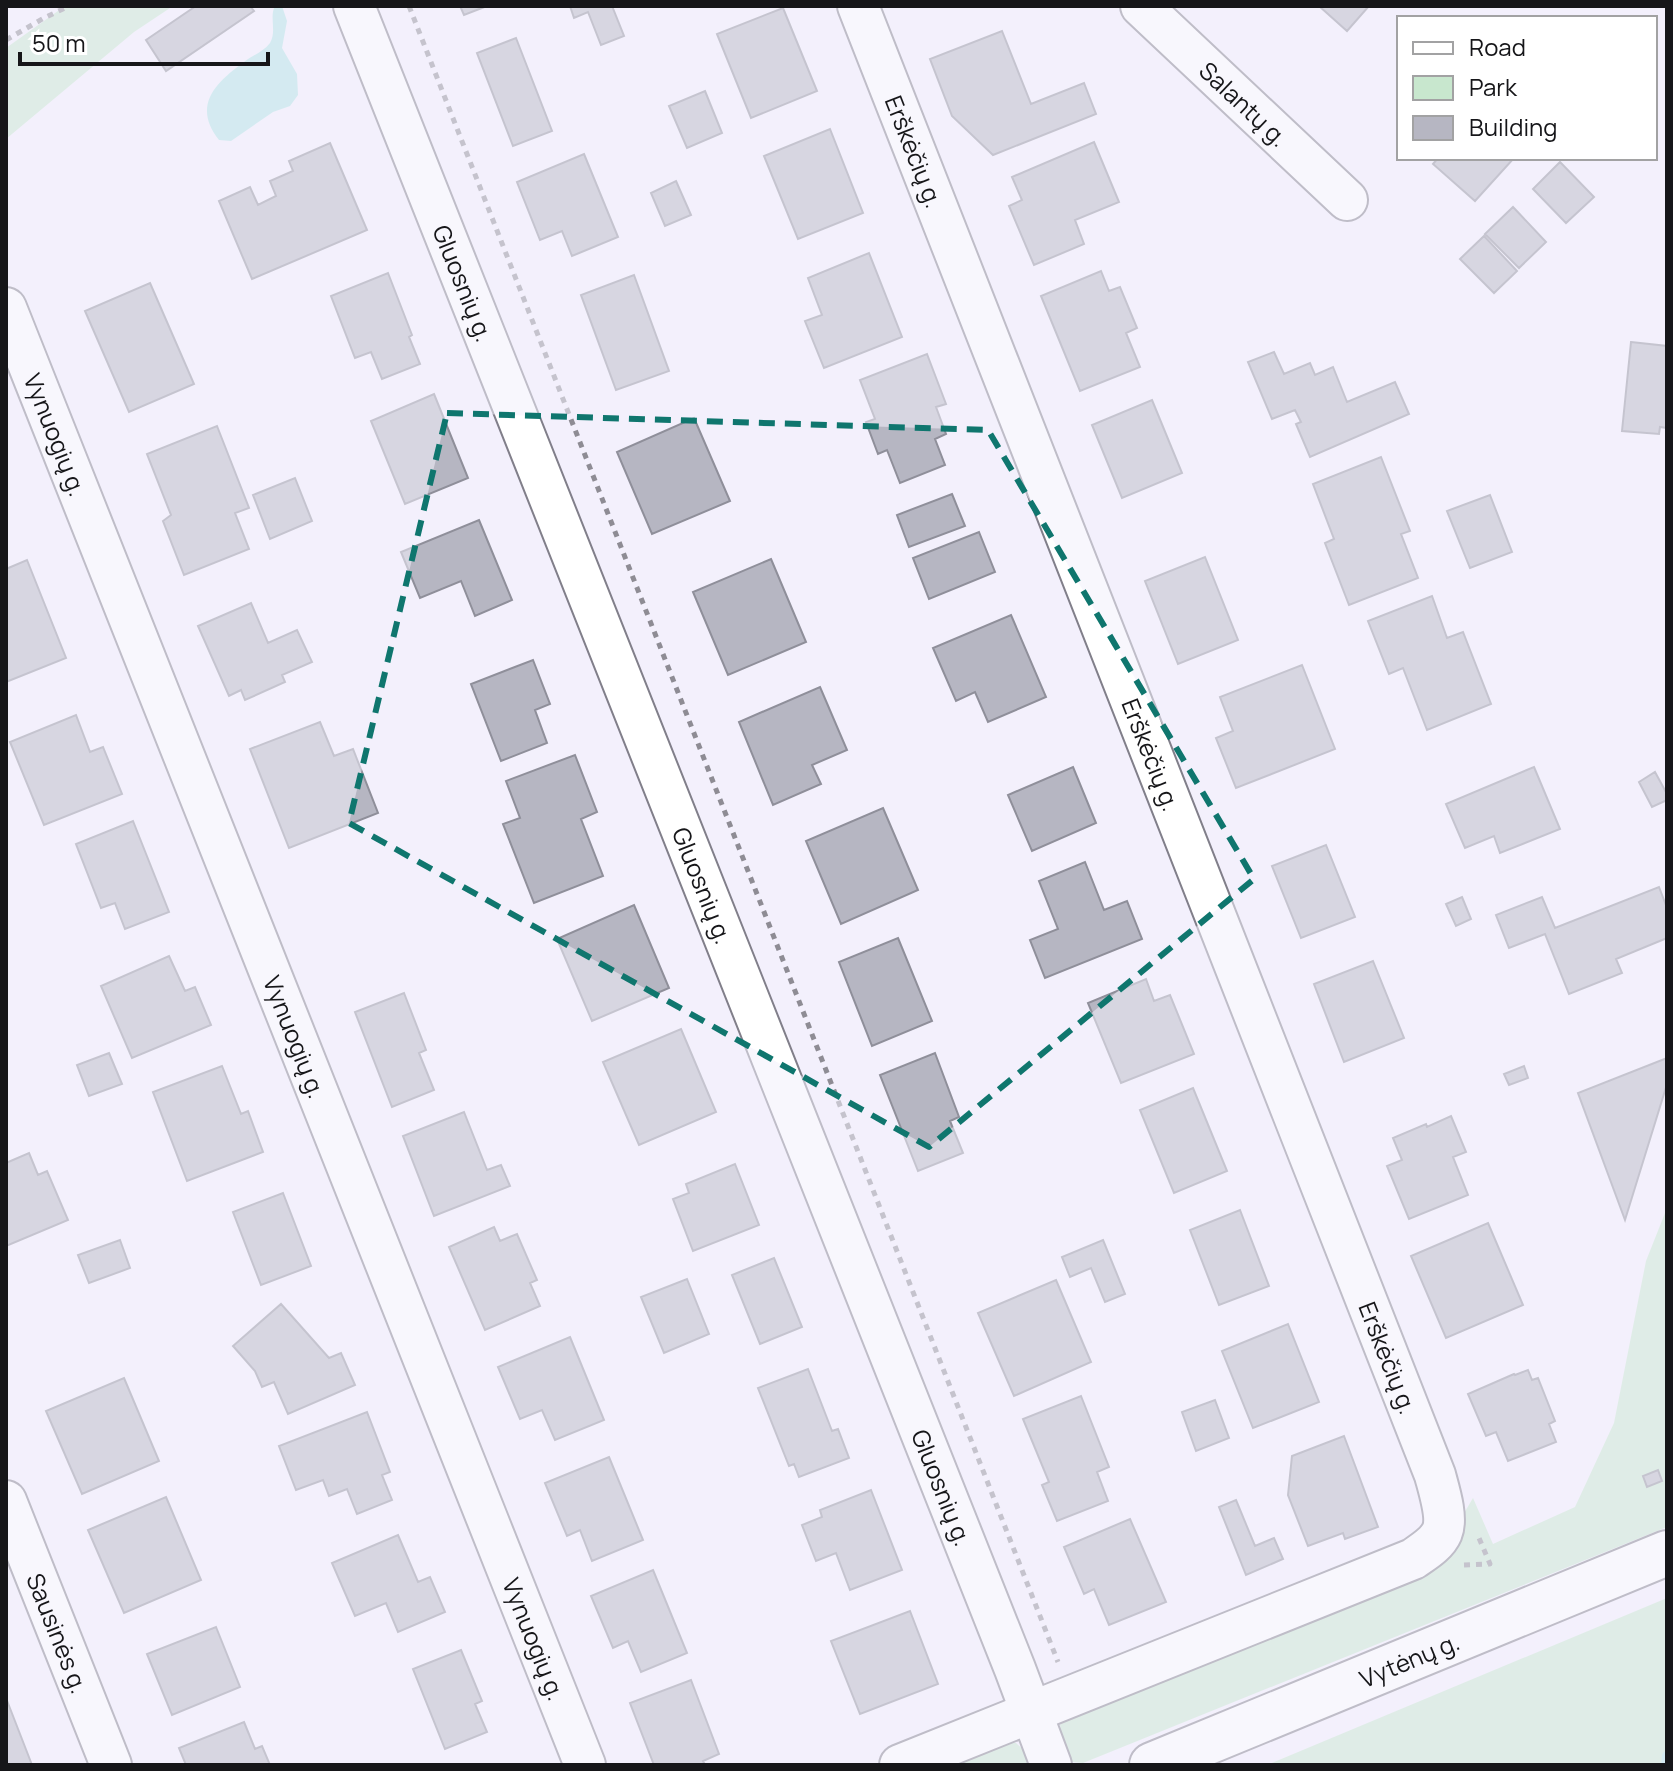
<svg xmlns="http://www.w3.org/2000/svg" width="1673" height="1771" font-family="Manrope,sans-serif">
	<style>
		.green { fill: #c8e7ce }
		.water { fill: #b0e3e4 }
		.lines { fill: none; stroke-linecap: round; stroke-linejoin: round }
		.stream { stroke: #b0e3e4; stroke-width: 10 }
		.building { fill: #b6b6c2; stroke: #8f8f9a; stroke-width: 2 }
		.minor-casing { stroke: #817f8a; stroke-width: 44 }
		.major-casing { stroke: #817f8a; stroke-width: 48 }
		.path { stroke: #8e8c94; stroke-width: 5; stroke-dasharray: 6 6; stroke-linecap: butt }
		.minor { stroke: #fff; stroke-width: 40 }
		.major { stroke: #fff; stroke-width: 44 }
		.marked { fill: none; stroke: #0f766e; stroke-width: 6; stroke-dasharray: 16 10; stroke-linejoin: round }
		.labels { text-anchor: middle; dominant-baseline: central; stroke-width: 8; stroke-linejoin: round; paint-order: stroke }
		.street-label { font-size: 24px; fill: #161619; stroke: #fff }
	</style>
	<rect width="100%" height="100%" fill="#f3f0fc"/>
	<path class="green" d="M65,6H173L134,32L6,139V48Z
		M1667,1208V1527L1083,1763L1071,1762L1064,1752L1060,1725L1067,1715L1434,1564L1473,1498L1493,1544L1575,1507L1614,1423L1646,1261Z
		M1667,1598L1666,1765H1267Z
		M1001,1740L1016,1743L1040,1765H939Z"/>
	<path class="water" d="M275,6H282L287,21L282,48L297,74L298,95L290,106L273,112L231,141L219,140C192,106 215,83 244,62C253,55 263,52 270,43C277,31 269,17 275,6Z"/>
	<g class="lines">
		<path class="stream" d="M1666,1765L1667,1756"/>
	</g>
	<path class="building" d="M196,6H250L254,11L166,71L146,40Z
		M460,6H487L464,15Z
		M570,6H612L624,36L601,45L588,12L574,18Z
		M1319,6H1369L1347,31Z
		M783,8L817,91L751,118L717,34Z
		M1002,31L1031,104L1084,83L1096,114L993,155L952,116L930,59Z
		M516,38L552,131L513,146L477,53Z
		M705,91L722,133L687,148L669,106Z
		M830,129L863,213L798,239L764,156Z
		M1094,142L1119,202L1075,220L1084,244L1034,265L1009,206L1022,200L1012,177Z
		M330,143L367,230L252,279L219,201L250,187L258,205L276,196L270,181L293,171L289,161Z
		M584,154L618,237L572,256L562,231L540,240L517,182Z
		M1438,158H1514L1475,201L1433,164Z
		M1560,162L1594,197L1566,223L1533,189Z
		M676,181L691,215L665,226L651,193Z
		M1513,207L1546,242L1519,268L1485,234Z
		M1484,236L1517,271L1494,293L1460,259Z
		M869,253L902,337L824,368L805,321L822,315L808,278Z
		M1101,271L1109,291L1120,287L1137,328L1126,333L1140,367L1080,391L1041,296Z
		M388,273L412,335L409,337L420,364L382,379L371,352L355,358L331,296Z
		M634,275L669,371L616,390L581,295Z
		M150,283L194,384L129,412L85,311Z
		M1631,342L1667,346V428L1660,427L1659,434L1622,431Z
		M1274,352L1284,374L1310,363L1315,375L1333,367L1347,402L1395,382L1409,414L1310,457L1296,424L1301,422L1295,410L1272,419L1248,362Z
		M927,354L946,404L936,407L946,434L935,439L945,465L900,483L887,450L878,454L866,422L875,419L860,380Z
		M434,394L468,478L405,504L371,421Z
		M1152,400L1182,473L1122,498L1092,425Z
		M694,418L730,501L652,534L617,452Z
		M217,426L249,508L235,513L249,549L184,575L163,521L171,515L147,454Z
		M1381,457L1410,531L1401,534L1418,578L1349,605L1325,543L1334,539L1313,484Z
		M295,478L312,521L270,539L253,495Z
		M952,494L965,526L909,547L897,515Z
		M1490,495L1512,552L1470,568L1447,511Z
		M479,520L512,600L475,616L461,581L420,598L401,552Z
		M979,532L995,572L929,599L913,558Z
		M1205,557L1238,640L1178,664L1145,581Z
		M771,559L806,642L728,675L693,592Z
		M27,560L66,658L6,682V569Z
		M1432,596L1447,638L1463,632L1491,704L1427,730L1403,668L1389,674L1368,621Z
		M251,603L268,643L297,630L312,662L282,675L285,682L245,700L241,690L229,696L198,626Z
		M1011,615L1046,697L988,722L975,692L956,701L933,648Z
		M533,660L550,704L535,710L547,743L501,761L471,684Z
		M1302,665L1335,749L1236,788L1216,738L1233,731L1220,697Z
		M820,687L847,750L812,765L821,784L773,805L739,722Z
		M76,715L90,752L103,747L122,794L44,825L10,742Z
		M320,722L334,756L353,749L378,813L289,848L250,749Z
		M575,755L597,812L581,819L603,876L534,903L503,824L520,818L506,781Z
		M1073,767L1096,823L1032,851L1008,795Z
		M1534,767L1560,829L1500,853L1494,836L1465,848L1446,804Z
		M1655,772L1667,794V800L1652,807L1639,782Z
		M883,808L918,890L841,924L806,841Z
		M133,821L169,912L125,929L115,903L101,908L76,844Z
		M1326,845L1355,917L1301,938L1272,866Z
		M1085,862L1104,910L1127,901L1142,939L1045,978L1030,940L1058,929L1039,881Z
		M1659,887L1667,908V938L1616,959L1622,973L1569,994L1545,934L1509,948L1496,915L1542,897L1555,928Z
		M1462,897L1471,919L1456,926L1446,904Z
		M634,905L669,988L592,1021L557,939Z
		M898,938L932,1021L872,1046L839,962Z
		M169,956L185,991L195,987L211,1025L132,1058L101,986Z
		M1373,961L1404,1038L1344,1062L1314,984Z
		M1146,979L1154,1001L1170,995L1194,1054L1121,1083L1088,1003Z
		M404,993L426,1050L419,1053L434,1090L392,1107L355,1012Z
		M681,1029L716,1112L639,1145L603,1062Z
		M109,1053L122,1084L89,1096L77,1065Z
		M935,1053L959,1117L950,1121L963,1153L918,1171L880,1075Z
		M1667,1058V1084L1625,1220L1578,1093Z
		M222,1066L241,1114L248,1111L263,1152L187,1181L153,1092Z
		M1524,1066L1528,1078L1509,1085L1504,1074Z
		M1193,1088L1227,1171L1174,1193L1140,1110Z
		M464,1112L487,1170L501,1165L510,1186L434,1216L403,1136Z
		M1451,1116L1466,1152L1453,1157L1468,1195L1409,1219L1387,1166L1402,1160L1393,1138L1426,1124L1427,1127Z
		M29,1153L38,1175L47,1171L68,1220L6,1246V1163Z
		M735,1164L759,1225L693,1251L673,1199L689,1193L686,1184Z
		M283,1193L311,1266L261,1285L233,1212Z
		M1240,1210L1269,1286L1219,1305L1190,1230Z
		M1488,1223L1523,1305L1446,1338L1411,1256Z
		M494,1227L500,1241L517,1234L537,1280L530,1283L540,1306L485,1330L449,1247Z
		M120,1240L130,1268L89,1283L78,1255Z
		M1103,1240L1125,1294L1105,1302L1091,1268L1070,1277L1062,1257Z
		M774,1258L802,1327L760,1344L732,1275Z
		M687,1279L709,1334L664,1353L641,1297Z
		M1056,1280L1091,1362L1014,1396L978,1313Z
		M281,1304L329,1358L341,1353L355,1385L288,1414L274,1382L262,1387L255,1371L233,1346Z
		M1288,1324L1319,1402L1253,1428L1222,1351Z
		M570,1337L604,1420L555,1440L542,1410L520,1419L498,1367Z
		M808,1369L832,1431L838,1429L849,1458L799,1477L794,1464L789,1466L758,1388Z
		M1528,1370L1532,1380L1538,1378L1555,1421L1549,1424L1556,1442L1508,1461L1496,1432L1486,1436L1468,1394L1514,1374L1515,1375Z
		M124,1378L159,1461L82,1494L46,1411Z
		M1081,1396L1109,1467L1097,1472L1108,1501L1057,1521L1042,1485L1049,1482L1023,1419Z
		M1215,1400L1229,1438L1196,1451L1182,1412Z
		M367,1412L390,1472L382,1475L392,1500L357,1514L347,1489L329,1496L323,1480L296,1490L279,1446Z
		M1344,1436L1378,1527L1345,1539L1343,1533L1308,1546L1288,1495L1292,1456Z
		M609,1457L643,1540L592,1561L580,1530L567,1536L545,1483Z
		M1658,1470L1662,1481L1647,1487L1643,1476Z
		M871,1490L902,1570L850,1590L836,1553L816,1561L802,1525L822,1517L820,1510Z
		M166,1497L201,1580L124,1613L88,1530Z
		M1236,1500L1255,1546L1274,1538L1283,1559L1246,1575L1219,1507Z
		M1130,1519L1166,1602L1109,1625L1094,1589L1084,1594L1064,1547Z
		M398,1535L418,1582L430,1577L445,1612L398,1632L386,1603L355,1616L332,1563Z
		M653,1570L687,1653L641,1672L628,1641L613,1648L591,1596Z
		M910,1611L938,1684L860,1714L831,1641Z
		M216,1627L240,1687L172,1715L147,1654Z
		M461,1650L482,1701L475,1704L487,1732L445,1749L413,1669Z
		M691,1680L719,1754L703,1761L705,1765H654L630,1703Z
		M6,1698L32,1765H6Z
		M244,1722L255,1749L262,1746L270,1765H186L179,1748Z"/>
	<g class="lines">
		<g class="minor-casing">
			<g id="minor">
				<path id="s1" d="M354,6L1015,1669L1051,1765"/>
				<path id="s2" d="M858,6L1435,1475C1439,1490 1448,1518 1442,1532C1437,1544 1423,1552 1413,1559L900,1765"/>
				<path id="s3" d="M1141,6L1347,200"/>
				<path id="s4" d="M6,308L585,1765"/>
				<path id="s5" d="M6,1501L111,1765"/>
			</g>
		</g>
		<g class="major-casing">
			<g id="major">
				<path id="s6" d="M1152,1765L1667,1553"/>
			</g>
		</g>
		<path class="path" d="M409,6L1058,1662
			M6,40L44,18L69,6
			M1464,1565L1490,1564L1479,1538"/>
		<use href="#minor" class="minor"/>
		<use href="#major" class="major"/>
	</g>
	<path d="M0 0H1673V1771H0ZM447,413L988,430L1254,879L929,1147L349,823Z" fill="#f3f0fc" fill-opacity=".55" fill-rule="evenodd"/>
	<path class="marked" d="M447,413L988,430L1254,879L929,1147L349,823Z"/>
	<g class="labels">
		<g class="street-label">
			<text stroke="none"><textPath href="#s3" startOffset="142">Salantų g.</textPath></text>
			<text stroke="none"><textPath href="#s2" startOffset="156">Erškėčių g.</textPath></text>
			<text stroke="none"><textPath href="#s1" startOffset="298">Gluosnių g.</textPath></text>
			<text stroke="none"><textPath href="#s4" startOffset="136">Vynuogių g.</textPath></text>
			<text stroke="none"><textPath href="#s2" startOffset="804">Erškėčių g.</textPath></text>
			<text stroke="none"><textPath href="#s1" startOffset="946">Gluosnių g.</textPath></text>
			<text stroke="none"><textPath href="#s4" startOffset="784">Vynuogių g.</textPath></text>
			<text stroke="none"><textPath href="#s2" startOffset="1452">Erškėčių g.</textPath></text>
			<text stroke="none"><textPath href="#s1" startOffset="1594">Gluosnių g.</textPath></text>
			<text stroke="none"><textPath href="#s5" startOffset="142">Sausinės g.</textPath></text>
			<text stroke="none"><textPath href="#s4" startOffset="1432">Vynuogių g.</textPath></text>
			<text stroke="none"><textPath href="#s6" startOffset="278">Vytėnų g.</textPath></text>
		</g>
	</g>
	<rect width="1673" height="1771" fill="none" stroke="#161619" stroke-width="16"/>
	<rect x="1397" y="16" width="260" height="144" fill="#ffffff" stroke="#a2a2a3" stroke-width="2"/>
	<rect x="1413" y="42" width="40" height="12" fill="#ffffff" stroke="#a2a2a3" stroke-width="2"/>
	<text x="1469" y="56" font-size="24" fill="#161619">Road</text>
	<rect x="1413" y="76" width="40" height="24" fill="#c8e7ce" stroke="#a2a2a3" stroke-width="2"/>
	<text x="1469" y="96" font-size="24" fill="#161619">Park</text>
	<rect x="1413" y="116" width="40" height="24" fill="#b6b6c2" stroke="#a2a2a3" stroke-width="2"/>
	<text x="1469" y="136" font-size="24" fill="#161619">Building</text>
	<path d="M20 52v12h248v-12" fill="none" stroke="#161619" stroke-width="4"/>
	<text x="32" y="52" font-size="24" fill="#161619" stroke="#ffffff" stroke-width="6" paint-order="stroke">50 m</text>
</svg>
